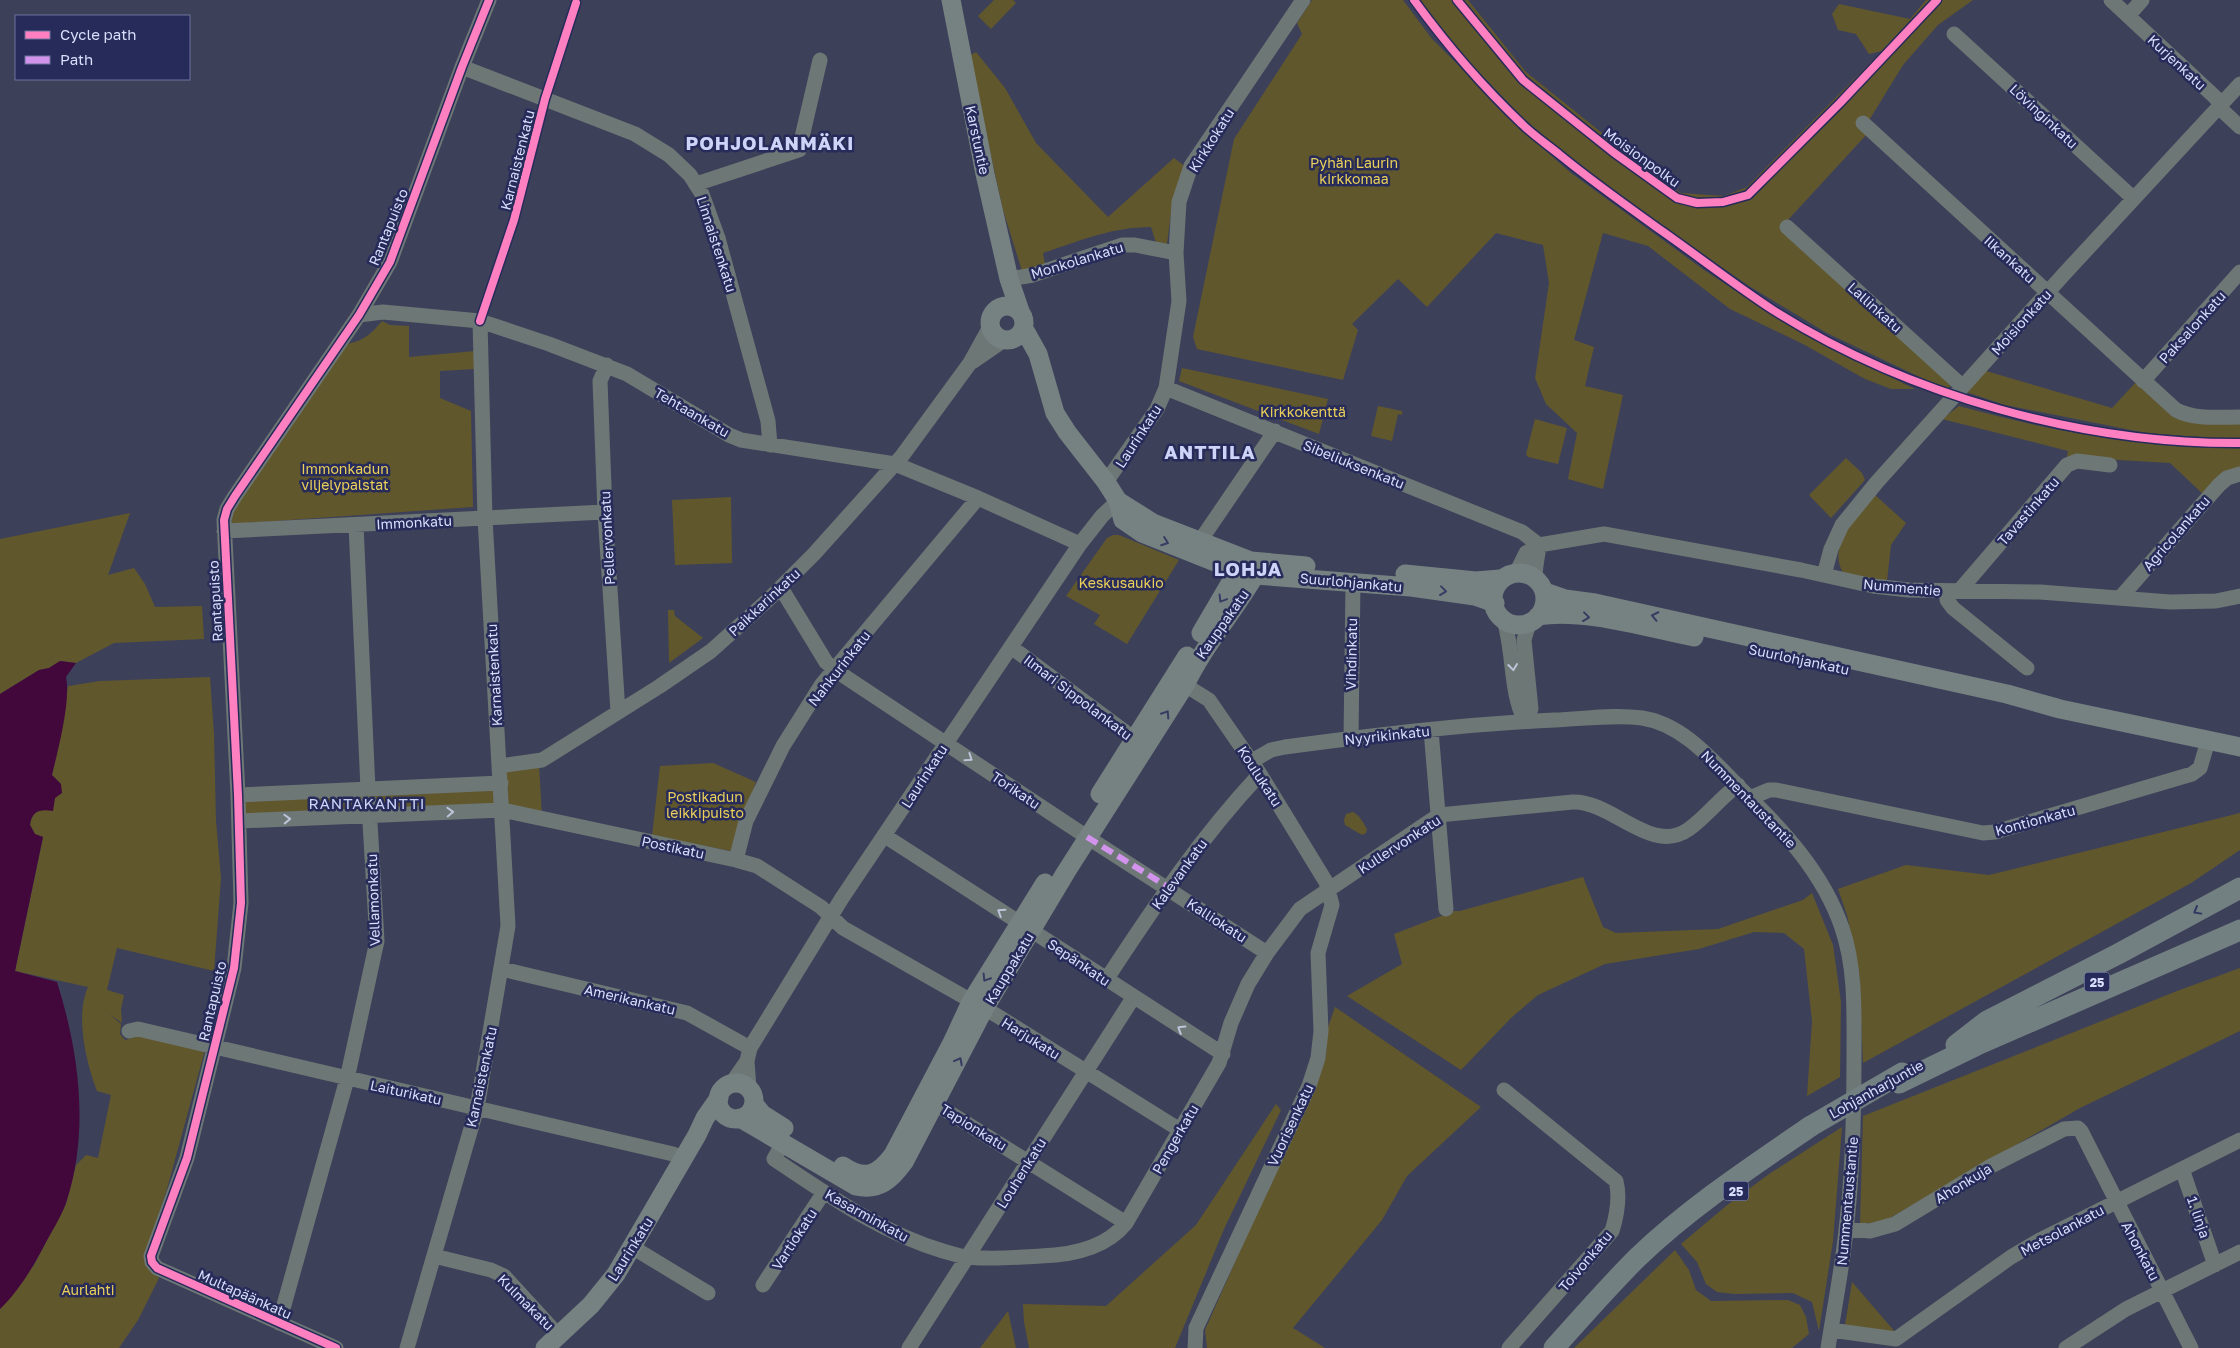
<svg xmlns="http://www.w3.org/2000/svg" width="2240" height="1348" font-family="'Golos Text',sans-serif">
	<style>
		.green { fill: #61572d }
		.water { fill: #42083b }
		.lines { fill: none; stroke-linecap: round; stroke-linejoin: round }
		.minor { stroke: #6d7775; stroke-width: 15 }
		.major { stroke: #768282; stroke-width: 19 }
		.highway { stroke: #738082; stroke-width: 21 }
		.highway-bridge { stroke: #738082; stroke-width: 21 }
		.quiet { stroke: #d193ec; stroke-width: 6; stroke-dasharray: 12 6; stroke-linecap: butt }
		.cycleway-casing { stroke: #272b5a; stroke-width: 11 }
		.cycleway { stroke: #ff80c0; stroke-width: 8 }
		.oneway { stroke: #373c62 }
		.oneway2 { stroke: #bdc4da }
		.oneway3 { stroke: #323860 }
		.labels { text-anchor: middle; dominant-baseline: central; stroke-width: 5; stroke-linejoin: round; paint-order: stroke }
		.shield { fill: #272b5a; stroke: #a3a8cb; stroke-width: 1 }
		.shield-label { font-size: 12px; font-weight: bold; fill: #d8defc }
		.street-label { font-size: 14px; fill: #d8defc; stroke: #272b5a }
		.park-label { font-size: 14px; fill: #ebd059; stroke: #272b5a }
		.neighbourhood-label { font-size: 15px; letter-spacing: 1px; fill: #cdd4f8; stroke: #272b5a }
		.district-label { font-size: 19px; font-weight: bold; letter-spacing: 1px; fill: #cdd4f8; stroke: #272b5a }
	</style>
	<rect width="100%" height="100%" fill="#3d4059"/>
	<path class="green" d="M994,0H1013L1016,3L991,29L978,16Z
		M1312,0H1403L1432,39L1540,146L1571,173L1704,270L1766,311L1843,354L1915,389H1891L1865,379L1803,344L1730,309L1648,246L1603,233L1574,340L1594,347L1585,386L1623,395L1603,489L1568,479L1577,433L1546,404L1535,378L1549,283L1543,245L1496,233L1427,307L1398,279L1352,324L1358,330L1343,380L1197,349L1193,337L1234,139L1302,34L1297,23Z
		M1418,0H1468L1526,72L1662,181L1681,193L1724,196L1747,187L1882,51L1869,54L1856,34L1838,30L1832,14L1839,4L1910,19L1926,0H1973L1938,25L1903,65L1868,122V133L1787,221L1951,385L1947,390L1827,333L1749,286L1633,206L1530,125L1461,54Z
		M976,52L1005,88L1036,143L1108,217L1174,158L1186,167L1172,205L1167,244L1156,243L1151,227C1113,227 1078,241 1043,253L1045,264L1022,271L1003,210L969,56Z
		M382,321L390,325L409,326V357L475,351V369L440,371V398L471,411L473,507L232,524L231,514L346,344C364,341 371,334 382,321Z
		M1182,368L1328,399L1319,434L1179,381Z
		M1986,371L2112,408L2137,381L2178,416L2240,421V440L2146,433L2005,405L1966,392Z
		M1378,406L1402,411V415L1398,414L1392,441L1371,436Z
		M1959,406C2050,431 2144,449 2240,448V470L2204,495L2170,463L2067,457L2068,451L1942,419Z
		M1535,419L1567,428L1558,464L1528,457L1526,454Z
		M1846,458L1862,473L1865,480L1831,518L1809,495Z
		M1874,494L1906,523L1891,545L1887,581L1844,574C1825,548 1859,513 1874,494Z
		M731,497L732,563L675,565L672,500Z
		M130,513L108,575L134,568L145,584L155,607L202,606L204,639L114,643L76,663L60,661L49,668L39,670L0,694V539Z
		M1113,535H1119L1179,560L1127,644L1094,624L1100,615L1066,596L1107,538Z
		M668,610H674L675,616L703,638L669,663Z
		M210,677L214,734L216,821L221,878L214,971L117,948L107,990L124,995L121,1009L122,1023L109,1014L121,1024L120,1034L125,1040L139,1036L205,1050L167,1189L146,1252L152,1268L159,1278L138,1320L119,1348H0V1309L34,1265L66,1204L76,1165L86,1155L98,1158L111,1095L97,1091C86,1063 75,1015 88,987L15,971L43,837L35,834L30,825C32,811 39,809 52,810L55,798L61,784L52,775L68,686L100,681Z
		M713,763L756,782L731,851L652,836L660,766Z
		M539,764L542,817L504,807L502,769Z
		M497,786L498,806L241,818L240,798Z
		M1353,812C1360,816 1363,822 1367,829L1366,833L1362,835L1345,825L1344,820L1346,814Z
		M2240,813V850L2191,883L1863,1063L1859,972L1847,915L1838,889L1906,865L1989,875Z
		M1583,877L1603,927L1616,933L1718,929L1803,900L1812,893L1833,945L1841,1002L1840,1077L1807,1096L1812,1021L1804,949L1784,933L1754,932L1699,949L1605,964L1538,995L1512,1017L1461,1070L1347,996L1402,964L1394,934L1454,911H1460Z
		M2240,968V1031L2080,1108L1883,1222L1860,1224L1863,1116L2177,991Z
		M1335,1007L1481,1107L1407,1176L1382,1220L1293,1328L1325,1348H1207L1205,1330L1326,1056L1327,1030Z
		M1276,1104L1281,1110L1224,1229L1175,1348H1029L1024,1322L1023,1304L1106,1306L1196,1225Z
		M1842,1127L1833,1241L1819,1331L1812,1302L1793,1293L1734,1294L1717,1292L1706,1284L1697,1262L1681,1244L1726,1206L1769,1174Z
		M1675,1250L1689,1270L1696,1290L1711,1301L1788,1300L1800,1305L1806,1317L1809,1334L1792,1348H1574Z
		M1852,1282L1896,1333L1845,1325Z
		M1008,1311L1016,1348H980Z"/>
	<path class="water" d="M60,661L76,663L66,677C71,701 58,750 52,775L61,784L62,793L55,798L53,811C39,809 32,811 30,825L35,834L43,837L15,971L57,982C79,1052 90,1131 66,1203C61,1217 52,1231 45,1244C33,1267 19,1291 0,1309V694L39,670L49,668Z"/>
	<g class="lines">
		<path class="minor" d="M2111,0L2216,98L2224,112L2240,127
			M2128,16L2142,0
			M1954,34L2133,198
			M462,67L635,134L669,155L690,175L702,194L718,238L768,421L770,445
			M1863,123L2176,410C2195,420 2219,417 2240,417
			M696,184L799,150L820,60
			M1787,227L1962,386
			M1009,279L1033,275L1122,245H1135L1176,253
			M359,315L383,312L480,321L549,344L627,374L729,435L741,440L895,464L978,498L1080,544
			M972,362L1004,340
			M607,365L600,381L605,512L618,712
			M2143,381L2240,272
			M1166,388L1522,532L1539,545
			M1106,482L1157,409L1166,388L1179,301L1176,253L1179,202L1191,166L1303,0
			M224,531L605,512
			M1200,541L1275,431
			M1516,573L1526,553L1539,545L1604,534L1801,570L1873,586L1909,590L2040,592L2170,602L2216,601L2240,596
			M1824,575L1831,549L1842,525L1877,482L2065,273L2240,84
			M1535,578C1535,566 1538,556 1539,545
			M781,588L826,662L835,670L1087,837L1267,953
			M1960,590L2067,465L2077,461L2110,465
			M1947,591V600L1953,608L2027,668
			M2120,598L2219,485L2227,478L2240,474
			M1504,620C1514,652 1510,693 1525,721
			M1011,647L1144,746
			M1177,680L1209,700L1260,774L1326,882L1332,905L1318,953L1321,1031L1318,1058L1309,1086L1196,1328L1195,1348
			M1525,721L1531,709L1524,640L1529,623
			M1431,730L1446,909
			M1351,739L1353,582
			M1252,761L1271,750L1285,747C1375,735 1465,724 1555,720C1583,719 1614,714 1642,718C1683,724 1713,761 1741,789C1782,829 1823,872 1842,928C1856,968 1854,1015 1854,1057C1854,1115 1853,1173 1846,1230C1842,1270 1834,1309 1828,1348
			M499,766L542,760L660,686L711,651L769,599L814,554L902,456L970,363L990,327
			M238,795L501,783
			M1750,798L1769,790H1776L1983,833L1995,832L2192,774L2200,768L2208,741
			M239,821L502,810L736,860L757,866L821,907L843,928L996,1015L1180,1130
			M885,836L1223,1054
			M736,860L746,821L783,746L822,684L978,498
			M502,969L687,1013L750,1048
			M1106,980C1153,908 1201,837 1260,774
			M129,1031L138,1029L673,1154L683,1159
			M731,1084L747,1061
			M749,1088L747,1061L750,1048L842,898L1080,544L1102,516L1118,501
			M1504,1090L1616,1181C1620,1197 1617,1215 1612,1231L1509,1348
			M926,1098L1126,1223
			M783,1143L774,1159C827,1194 881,1233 943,1251C951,1253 960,1257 969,1257C992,1260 1017,1257 1041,1256C1072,1255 1106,1248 1126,1223L1219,1063L1231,1023L1248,984L1267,953L1300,909L1439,815L1573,802C1613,801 1651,856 1689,829C1707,816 1720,798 1738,785
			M2182,1169L2215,1265
			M1847,1229L1870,1231L1895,1224L1991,1166L2064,1129L2078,1128L2081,1131L2191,1348
			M632,1247L708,1293
			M434,1256L491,1270L504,1276L559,1336
			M763,1285L824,1192
			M279,1323L347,1079L377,941L368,789L356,525
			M1831,1330L1896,1339L2011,1257L2040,1240L2240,1140
			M336,1348L157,1268L152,1262L151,1256L187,1158L234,968L241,903L238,795L224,520L227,509L235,496L359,315L390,262L462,67L489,0
			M407,1348L477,1108L508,926L485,518L480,321
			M909,1348L1133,998
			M2066,1348L2126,1309L2240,1252"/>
		<path class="major" d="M951,0L985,174L1009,279L1020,311
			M990 323a17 17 0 1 1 34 0a17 17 0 1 1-34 0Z
			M1024,329L1038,354L1055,413L1067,432L1106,482L1118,501L1123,520L1142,533L1230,568L1255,575L1411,587L1475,596L1495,603
			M1118,501L1153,523L1251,561L1306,566
			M1493 599a26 26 0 1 1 52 0a26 26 0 1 1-52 0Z
			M1405,574L1476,581L1500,579
			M1545,592L1565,599L1595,603L2007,694L2060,709L2240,747
			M1538,616C1583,608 1648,628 1694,637
			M1201,633L1238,570L1251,561
			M1100,794L1187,656
			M718 1101a18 18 0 1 1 36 0a18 18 0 1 1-36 0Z
			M754,1104L762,1114L784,1128
			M740,1118L856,1186C879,1191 891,1180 904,1162L984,1009L1066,872L1185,685C1204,645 1233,613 1255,575L1251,561
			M843,1166C865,1181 878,1175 893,1155L952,1043L971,1002L1045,883
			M545,1348L591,1305L616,1274L697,1135L705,1118L719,1098"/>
		<path class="highway" d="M1956,1045L1987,1021L2118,954L2240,888
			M1899,1083L1977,1045L2240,930
			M1554,1348C1581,1318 1608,1287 1637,1258C1689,1208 1751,1167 1811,1126"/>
		<path class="highway-bridge" d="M1811,1126L1902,1073"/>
		<path class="quiet" d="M1087,837L1168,887"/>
		<g class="cycleway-casing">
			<path id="cycleway" d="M1414,0C1446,44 1483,87 1522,124C1534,136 1548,145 1560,155C1593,182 1627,206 1662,231C1699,257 1735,285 1773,310C1907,395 2082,444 2240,443
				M1457,0L1523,80L1613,152L1677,198L1697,203L1723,202L1748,195L1840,103L1937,0
				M480,321L514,220L545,99L576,3
				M336,1348L157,1268L152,1262L151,1256L187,1158L234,968L241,903L238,795L224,520L227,509L235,496L359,315L390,262L462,67L489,0"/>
		</g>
		<use href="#cycleway" class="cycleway"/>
	</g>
	<defs><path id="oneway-chevron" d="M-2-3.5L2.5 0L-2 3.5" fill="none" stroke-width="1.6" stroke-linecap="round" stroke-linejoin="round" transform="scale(1.25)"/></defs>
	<g class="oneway">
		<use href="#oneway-chevron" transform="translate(1165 542) rotate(20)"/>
		<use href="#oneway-chevron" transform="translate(1443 591) rotate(7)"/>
		<use href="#oneway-chevron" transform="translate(1222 599) rotate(121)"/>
		<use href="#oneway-chevron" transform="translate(1655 616) rotate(-168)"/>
		<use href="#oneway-chevron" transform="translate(1586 617) rotate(7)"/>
		<use href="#oneway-chevron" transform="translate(1166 714) rotate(-57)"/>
		<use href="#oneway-chevron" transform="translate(986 978) rotate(122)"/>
		<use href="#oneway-chevron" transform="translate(959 1061) rotate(-62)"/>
	</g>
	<g class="oneway2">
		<use href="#oneway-chevron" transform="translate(1513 667) rotate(83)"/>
		<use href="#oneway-chevron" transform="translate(969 758) rotate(34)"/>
		<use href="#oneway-chevron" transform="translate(450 812) rotate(-2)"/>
		<use href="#oneway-chevron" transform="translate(287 819) rotate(-2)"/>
		<use href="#oneway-chevron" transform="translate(1001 912) rotate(-147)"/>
		<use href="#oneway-chevron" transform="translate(1181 1029) rotate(-148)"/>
	</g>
	<use class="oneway3" href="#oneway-chevron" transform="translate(2197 911) rotate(151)"/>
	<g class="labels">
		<g class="shield">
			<rect x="2084.5" y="972.5" width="25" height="19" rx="4"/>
			<rect x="1723.5" y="1181.5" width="25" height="19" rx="4"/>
		</g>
		<g class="shield-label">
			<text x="2097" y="982">25</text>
			<text x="1736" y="1191">25</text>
		</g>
		<g class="street-label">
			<text transform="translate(2177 62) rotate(43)">Kurjenkatu</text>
			<text transform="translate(2044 116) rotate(43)">Lövinginkatu</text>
			<text transform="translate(978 140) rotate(78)">Karstuntie</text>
			<text transform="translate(1211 140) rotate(-58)">Kirkkokatu</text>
			<text transform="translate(1642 157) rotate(36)">Moisionpolku</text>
			<text transform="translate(517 160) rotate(-76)">Karnaistenkatu</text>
			<text transform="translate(388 227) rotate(-68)">Rantapuisto</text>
			<text transform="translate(717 244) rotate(72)">Linnaistenkatu</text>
			<text transform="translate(2010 259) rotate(42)">Ilkankatu</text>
			<text transform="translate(1077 260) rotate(-17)">Monkolankatu</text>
			<text transform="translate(1875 307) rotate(42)">Lallinkatu</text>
			<text transform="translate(2021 322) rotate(-48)">Moisionkatu</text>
			<text transform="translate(2192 327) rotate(-48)">Paksalonkatu</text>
			<text transform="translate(692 412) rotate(30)">Tehtaankatu</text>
			<text transform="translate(1138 436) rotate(-57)">Laurinkatu</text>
			<text transform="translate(1354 464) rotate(22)">Sibeliuksenkatu</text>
			<text transform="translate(2028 511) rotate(-49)">Tavastinkatu</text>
			<text transform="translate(414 522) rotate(-3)">Immonkatu</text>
			<text transform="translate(2176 533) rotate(-49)">Agricolankatu</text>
			<text transform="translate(607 538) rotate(-93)">Pellervonkatu</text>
			<text transform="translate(1351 582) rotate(5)">Suurlohjankatu</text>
			<text transform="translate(1902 587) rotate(5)">Nummentie</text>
			<text transform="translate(215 601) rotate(-93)">Rantapuisto</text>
			<text transform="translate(764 602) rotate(-43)">Paikkarinkatu</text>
			<text transform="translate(1222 624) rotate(-55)">Kauppakatu</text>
			<text transform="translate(1351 654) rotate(-89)">Vihdinkatu</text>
			<text transform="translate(1799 659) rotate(12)">Suurlohjankatu</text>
			<text transform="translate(839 668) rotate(-52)">Nahkurinkatu</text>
			<text transform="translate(494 675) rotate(-93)">Karnaistenkatu</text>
			<text transform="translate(1078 697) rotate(37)">Ilmari Sippolankatu</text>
			<text transform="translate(1387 735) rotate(-6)">Nyyrikinkatu</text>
			<text transform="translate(924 776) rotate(-57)">Laurinkatu</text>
			<text transform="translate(1260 776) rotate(57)">Koulukatu</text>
			<text transform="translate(1016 790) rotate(34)">Torikatu</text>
			<text transform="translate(1749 799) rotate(46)">Nummentaustantie</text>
			<text transform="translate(2035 820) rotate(-15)">Kontionkatu</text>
			<text transform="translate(1399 844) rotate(-33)">Kullervonkatu</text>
			<text transform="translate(673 847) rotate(12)">Postikatu</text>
			<text transform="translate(1179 874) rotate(-54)">Kalevankatu</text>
			<text transform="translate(373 900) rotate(-92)">Vellamonkatu</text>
			<text transform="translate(1217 920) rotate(33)">Kalliokatu</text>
			<text transform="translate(1079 962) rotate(34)">Sepänkatu</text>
			<text transform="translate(1009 968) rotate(-59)">Kauppakatu</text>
			<text transform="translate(630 999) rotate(13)">Amerikankatu</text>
			<text transform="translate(212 1001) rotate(-77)">Rantapuisto</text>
			<text transform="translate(1031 1038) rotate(32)">Harjukatu</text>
			<text transform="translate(481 1077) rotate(-78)">Karnaistenkatu</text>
			<text transform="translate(1876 1089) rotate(-29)">Lohjanharjuntie</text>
			<text transform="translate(406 1092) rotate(12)">Laiturikatu</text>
			<text transform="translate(1290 1125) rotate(-65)">Vuorisenkatu</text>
			<text transform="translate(974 1127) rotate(32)">Tapionkatu</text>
			<text transform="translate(1175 1139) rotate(-60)">Pengerkatu</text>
			<text transform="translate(1021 1173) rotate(-58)">Louhenkatu</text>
			<text transform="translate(1963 1183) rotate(-31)">Ahonkuja</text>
			<text transform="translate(1847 1201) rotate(-85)">Nummentaustantie</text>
			<text transform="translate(867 1215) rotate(29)">Kasarminkatu</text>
			<text transform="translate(2199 1217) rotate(71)">1. linja</text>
			<text transform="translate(2062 1230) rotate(-28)">Metsolankatu</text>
			<text transform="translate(794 1239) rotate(-57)">Vartiokatu</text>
			<text transform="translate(630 1249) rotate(-58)">Laurinkatu</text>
			<text transform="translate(2141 1251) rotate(62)">Ahonkatu</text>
			<text transform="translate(1585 1261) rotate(-50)">Toivonkatu</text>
			<text transform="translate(245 1294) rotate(24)">Multapäänkatu</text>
			<text transform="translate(526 1302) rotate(45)">Kulmakatu</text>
		</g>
		<g class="park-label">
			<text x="1354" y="162">Pyhän Laurin<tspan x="1354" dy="16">kirkkomaa</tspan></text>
			<text x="1303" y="411">Kirkkokenttä</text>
			<text x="345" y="468">Immonkadun<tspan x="345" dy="16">viljelypalstat</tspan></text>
			<text x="1121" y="582">Keskusaukio</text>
			<text x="705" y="796">Postikadun<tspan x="705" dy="16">leikkipuisto</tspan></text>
			<text x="88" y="1289">Aurlahti</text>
		</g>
		<g class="neighbourhood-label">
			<text x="367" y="803">RANTAKANTTI</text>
		</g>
		<g class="district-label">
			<text x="770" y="142">POHJOLANMÄKI</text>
			<text x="1210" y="451">ANTTILA</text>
			<text x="1248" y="568">LOHJA</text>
		</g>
	</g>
	<rect x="15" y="15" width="175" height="65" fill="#272b5a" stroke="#6e739b"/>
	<rect x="25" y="31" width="25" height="8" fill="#ff80c0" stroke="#6e739b"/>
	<text x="60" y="40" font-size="15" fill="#d8defc">Cycle path</text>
	<rect x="25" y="56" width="25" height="8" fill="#d193ec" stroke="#6e739b"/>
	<text x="60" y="65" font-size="15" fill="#d8defc">Path</text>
</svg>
